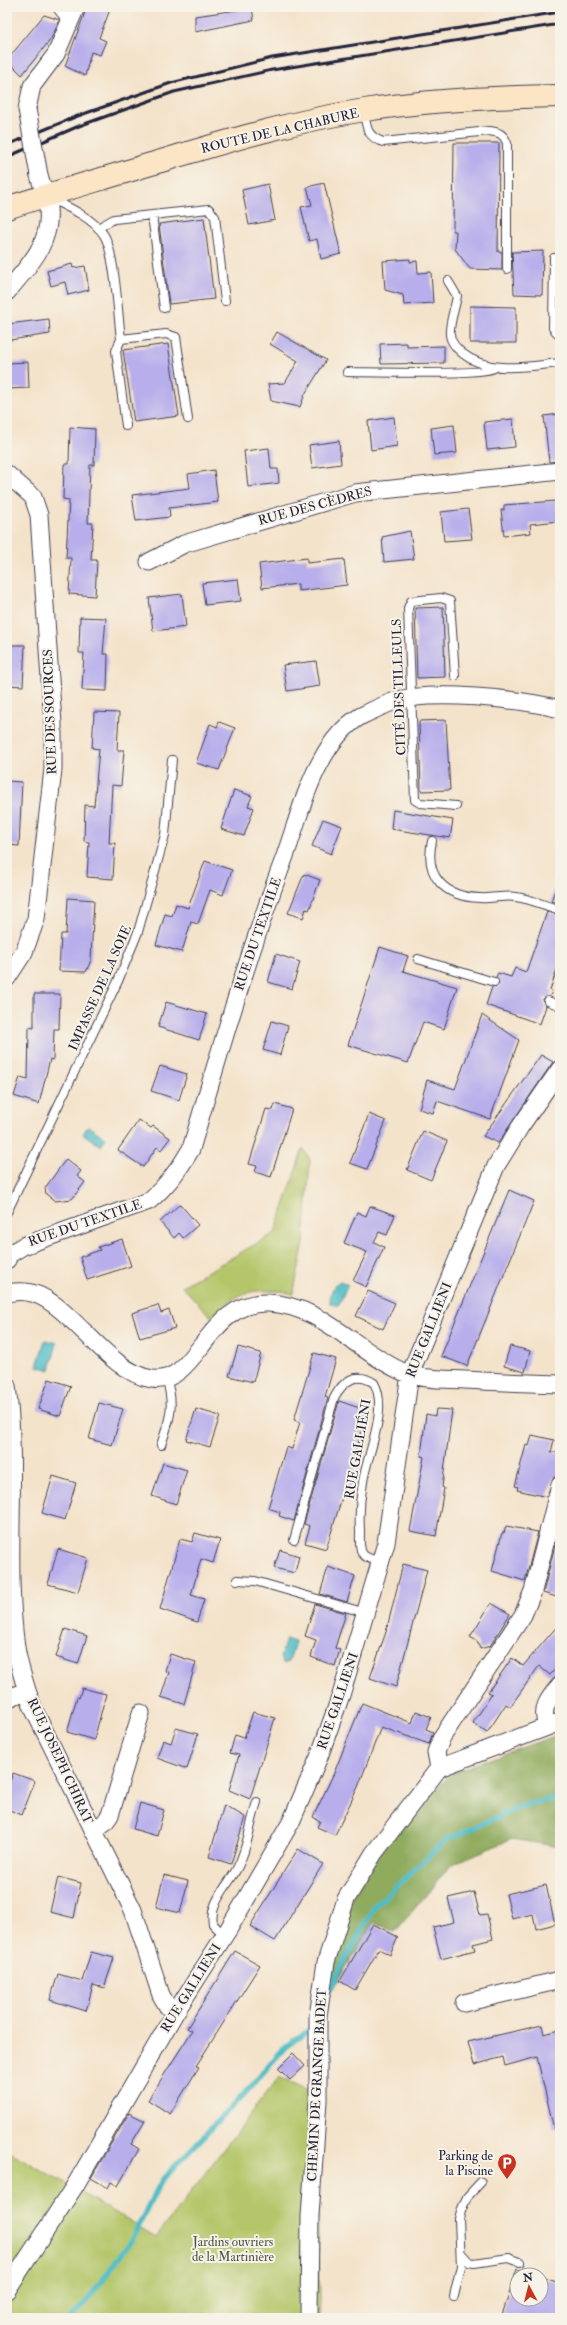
<svg xmlns="http://www.w3.org/2000/svg" width="567" height="2325" font-family="'IM FELL Double Pica',serif">
	<style>
		.green { fill: #b4c669; stroke: #6b7452 }
		.forest { fill: #8fab5d; stroke: #58664c }
		.water { fill: #4fbdc6; stroke: #387080 }
		.lines { fill: none; stroke-linecap: round; stroke-linejoin: round }
		.stream { stroke: #4fbdc6; stroke-width: 5.5 }
		.building { fill: #b7aeeb }
		.lane-casing { stroke: #423f51; stroke-width: 10 }
		.street-casing { stroke: #423f51; stroke-width: 19 }
		.secondary-casing { stroke: #423f51; stroke-width: 24 }
		.lane { stroke: #fff; stroke-width: 8 }
		.street { stroke: #fff; stroke-width: 17 }
		.secondary { stroke: #fce5c4; stroke-width: 22 }
		.rail { stroke: #22223b; stroke-width: 3 }
		.street-bridge-casing { stroke: #423f51; stroke-width: 19; stroke-linecap: butt }
		.street-bridge { stroke: #fff; stroke-width: 17 }
		.labels { text-anchor: middle; dominant-baseline: central; stroke-width: 4; stroke-linejoin: round; paint-order: stroke }
		.street-label { font-size: 13px; fill: #22223b; stroke: #f7f3e8 }
		.poi-label { font-size: 13px; fill: #22223b; stroke: #f7f3e8; text-anchor: end }
		.park-label { font-size: 13px; fill: #4e5349; stroke: #f7f3e8 }
	</style>
	<rect width="100%" height="100%" fill="#f7f3e8"/>
	<filter id="ink" filterUnits="userSpaceOnUse"><feTurbulence type="fractalNoise" baseFrequency=".025" numOctaves="2"/><feDisplacementMap in="SourceGraphic" scale="8" xChannelSelector="R" yChannelSelector="G"/><feConvolveMatrix kernelMatrix="1 2 1 2 8 2 1 2 1" color-interpolation-filters="sRGB"/></filter>
	<filter id="wash" filterUnits="userSpaceOnUse"><feTurbulence type="fractalNoise" baseFrequency=".012" numOctaves="4" result="noise"/><feDisplacementMap in="SourceGraphic" scale="16" xChannelSelector="R" yChannelSelector="G"/><feGaussianBlur stdDeviation="0.9" result="paint"/><feColorMatrix in="noise" values="0 0 0 0 0 0 0 0 0 0 0 0 0 0 0 0 0 1.4 0 .05"/><feComposite in="paint" operator="in"/></filter>
	<g filter="url(#wash)">
		<rect width="100%" height="100%" fill="#f4e3cb"/>
		<path class="green" d="M303,1148L310,1160L304,1243L293,1295C286,1291 280,1291 272,1291C242,1289 233,1298 211,1317L182,1286L275,1233Z
			M279,2077L314,2093L320,2297L319,2318H7V2150L156,2237Z"/>
		<path class="forest" d="M560,1734V1847L512,1839L452,1864L395,1932L374,1922L333,1988L326,1981L351,1898L394,1833L453,1772Z"/>
		<path class="water" d="M88,1126L106,1138L101,1146L83,1134Z
			M340,1281L348,1285L338,1306L330,1303C330,1294 332,1286 340,1281Z
			M45,1340L57,1343L50,1370L37,1366Z
			M286,1639L295,1642L289,1661L283,1663L280,1658Z"/>
		<g class="lines">
			<path class="stream" d="M328,1992L374,1907L446,1840L522,1806L560,1797
				M71,2318L90,2297L129,2244L162,2180L248,2090L285,2047L309,2030"/>
		</g>
		<g id="blocks">
			<path class="building" d="M87,7H111L99,38L106,41L100,55L91,52L85,76L65,66Z
				M252,8L254,20L195,32V16Z
				M44,15L60,20L51,39L22,75L7,60Z
				M454,143H499L498,252H502V270L470,269L455,249L456,231H453Z
				M324,183L341,254L321,259L317,239L309,241L301,207L312,205L307,187Z
				M268,184L275,220L249,225L242,190Z
				M204,218L214,299L169,304L159,224Z
				M543,251L542,295L514,294L512,252Z
				M410,259V262L417,261L418,273L431,272L433,303L404,305L403,295L385,290L383,261Z
				M72,264L73,268L85,266L89,290L68,295L65,282L51,286L47,271Z
				M470,306L516,307V343H470Z
				M49,319L50,334L10,340L8,324Z
				M277,332L326,360L305,394L300,407L271,401L268,384L285,383L298,361L270,344Z
				M407,343V347L444,346V363L381,364L380,344Z
				M168,344L179,416L134,422L123,350Z
				M28,362L29,388L7,389V363Z
				M560,414V461L549,462L544,416Z
				M394,417L397,446L371,450L368,421Z
				M513,419L515,447L487,450L484,422Z
				M454,425L457,453L434,455L431,428Z
				M70,427L95,429L94,465H90L88,523H93L91,560H97L95,596L69,594L71,558H66L69,500L63,499L64,464H69Z
				M339,441L341,464L312,468L309,445Z
				M269,448L271,469H278L279,483L248,487L244,451Z
				M214,470L218,502L169,508L170,517L136,521L132,495L190,488L188,474Z
				M556,501L559,521L530,524L531,533L504,536L501,510H504V505Z
				M468,509L472,539L444,541L441,512Z
				M410,531L414,559L384,562L382,537Z
				M307,558V563L344,559L347,585L298,591V584L262,588L259,564Z
				M238,579L241,601L205,605L202,583Z
				M182,594L186,627L153,631L149,598Z
				M443,607L445,677L417,678L415,608Z
				M80,617L106,618L103,654H108L107,691L82,690L84,653H79Z
				M7,645H25L23,686L7,685Z
				M316,661L320,686L287,691L283,665Z
				M94,712L119,713L117,750H124L121,786L112,785L109,843H115L113,879L87,877L89,842L84,841L85,805L94,806L99,749L92,748Z
				M446,720L450,790L421,791L419,721Z
				M219,722L235,728L219,770L196,763L210,724L217,727Z
				M7,781L22,782L19,846L7,845Z
				M234,790L252,796L248,806L254,808L244,836L221,829Z
				M393,810L453,820L450,838L391,829Z
				M323,819L342,826L331,854L312,846Z
				M205,861L232,870L223,895L210,890L198,924L191,922L182,952L156,945L165,914L172,916L176,904L188,908Z
				M304,874L320,880L309,910L306,909L303,918L288,913Z
				M558,882L560,883V904L551,901Z
				M68,898L94,900L91,960L86,972L59,971L61,934H66Z
				M547,912L560,915V960L550,990L552,991L550,996L543,999L546,1006L540,1024L486,1005L492,987L499,984L496,977L498,973L511,977L515,968L526,972Z
				M380,947L408,956L403,971L457,987L444,1029L423,1022L408,1063L348,1045Z
				M276,954L300,962L292,989L268,982Z
				M34,994H60L59,1029H54L53,1060L50,1059L39,1104L14,1096L20,1077L28,1079L29,1027L34,1028Z
				M166,1002L207,1014L199,1040L158,1027Z
				M482,1015L519,1040L490,1119L437,1101L433,1113L419,1109L427,1080L455,1089Z
				M272,1021L288,1026L280,1055L263,1050Z
				M541,1055L553,1062L498,1143L483,1136Z
				M160,1066L187,1074L179,1100L151,1091Z
				M275,1104L292,1109L271,1177L255,1172L257,1166L249,1164L266,1109L273,1110Z
				M369,1114L386,1121L367,1169L350,1163Z
				M139,1120L151,1128L153,1126L170,1138L161,1150L157,1147L143,1167L118,1150Z
				M423,1131L447,1141L431,1180L407,1170Z
				M66,1159L81,1171L77,1176L85,1182L72,1199L55,1201L46,1194L45,1188Z
				M509,1190L534,1201L467,1366L441,1356Z
				M180,1204L198,1225L183,1238L179,1233L174,1238L160,1222Z
				M370,1206L395,1215L387,1235L379,1232L374,1242L384,1247L366,1287L353,1281L367,1252L344,1243L357,1212L366,1216Z
				M122,1239L131,1266L87,1280L80,1257L100,1250L98,1247Z
				M368,1291L395,1303L383,1329L356,1316Z
				M158,1305L161,1313L169,1310L175,1328L140,1338L132,1313Z
				M510,1346L530,1351L525,1372L504,1366Z
				M238,1347L261,1353L253,1382L229,1376Z
				M314,1353L336,1359L325,1397L328,1398L294,1521L279,1516L280,1512L268,1508L286,1447L292,1449L300,1422L294,1420Z
				M49,1379L71,1386L60,1416L38,1409Z
				M339,1401L368,1411L353,1460L357,1462L349,1489L345,1488L326,1549L305,1543L310,1526L304,1524Z
				M99,1403L123,1409L112,1445L89,1439Z
				M196,1409L220,1416L210,1447L186,1440Z
				M436,1409L452,1410L442,1487L444,1488L436,1536L410,1531L424,1457L421,1456L426,1414L435,1416Z
				M532,1435L554,1440L551,1452L560,1453V1475L553,1478L547,1497L517,1490L518,1487L515,1486L526,1445L529,1446Z
				M163,1463L187,1470L176,1504L152,1496Z
				M53,1476L76,1483L65,1520L42,1513Z
				M506,1526L538,1532L525,1581L492,1571L502,1533H504Z
				M195,1533L220,1540L213,1563L201,1559L191,1595L204,1599L197,1622L160,1609L180,1539L192,1542Z
				M557,1537H560V1598L543,1593Z
				M58,1549L88,1558L78,1592L48,1584Z
				M280,1550L299,1556L295,1573L274,1568Z
				M403,1564L427,1570L396,1687L370,1678L386,1632Z
				M328,1567L355,1576L347,1602L320,1594Z
				M491,1603L510,1614L490,1646L480,1649L477,1641L470,1637Z
				M315,1604L346,1613L335,1648L340,1650L335,1666L311,1657L316,1640L305,1636Z
				M560,1623V1664L550,1675L539,1666L510,1707L506,1704L487,1733L473,1723L492,1694L488,1692L512,1658L523,1666Z
				M65,1629L87,1636L78,1664L56,1657Z
				M170,1654L196,1662L184,1704L161,1697L169,1672L165,1671Z
				M82,1688L106,1694L94,1740L67,1732L77,1697L79,1698Z
				M362,1703L412,1723L416,1711L431,1717L426,1729L433,1732L429,1744L381,1727L358,1787L335,1835L317,1827L320,1821L313,1817L334,1773Z
				M253,1712L275,1718L250,1799L229,1790L239,1755L230,1753L235,1735L244,1738Z
				M176,1728L198,1734L187,1769L157,1758L163,1740L171,1743Z
				M13,1773L35,1781L22,1815L7,1809V1790Z
				M140,1803L164,1810L157,1836L133,1829Z
				M224,1805L245,1817L231,1864L209,1857Z
				M298,1849L323,1864L275,1941L250,1926Z
				M164,1875L188,1881L180,1913L156,1907Z
				M58,1877L81,1883L74,1918L50,1912Z
				M546,1885L555,1924L536,1929L533,1914L512,1919L506,1894Z
				M474,1892L480,1915L487,1914L493,1939L473,1944L475,1950L441,1959L433,1927L454,1922L448,1898Z
				M373,1924L398,1937L390,1955L379,1949L355,1990L340,1981Z
				M235,1951L260,1965L196,2066L199,2067L170,2114L148,2100L192,2031L187,2028Z
				M91,1952L114,1958L104,1988L93,1985L86,2011L50,2000L58,1974L82,1981Z
				M542,2025L544,2034L560,2030V2128L554,2129L537,2057L505,2066L503,2057L474,2065L468,2042Z
				M293,2053L305,2066L290,2080L278,2068Z
				M129,2113L145,2121L131,2144L139,2149L118,2186L111,2182L108,2188L91,2178Z
				M517,2269L536,2275H517V2299H541V2277L560,2283V2318H501Z"/>
		</g>
	</g>
	<g filter="url(#ink)">
		<use href="#blocks" fill-opacity="0" stroke="#423f51" stroke-width="1"/>
		<g class="lines">
			<g class="lane-casing">
				<path id="lane" d="M56,7L64,17L71,21
					M364,111C366,127 367,137 383,142L489,131C498,132 503,133 507,143V269
					M51,199C68,207 93,218 104,235C115,253 118,315 121,339L116,351L126,426
					M152,215L164,308
					M98,228L114,219L209,209L215,217L225,301
					M554,258L553,328L560,336
					M448,281L457,296C455,309 449,322 450,335C451,343 456,348 462,353C489,375 528,366 560,363
					M121,339L166,334L176,337L188,419
					M347,372C366,372 490,376 496,367
					M455,676L450,601L441,598L411,601L408,608L415,800L420,803L456,806
					M432,841C424,877 445,897 480,898C492,899 504,895 516,897C531,899 546,906 560,910
					M418,959L494,982
					M548,1001L560,1006
					M7,1212L118,981L138,932L165,835L172,760
					M161,1445C170,1419 175,1405 166,1378
					M294,1540L334,1398C343,1381 356,1371 374,1383C389,1409 367,1454 363,1482C360,1498 359,1515 360,1531C360,1538 359,1547 362,1553C366,1559 375,1560 381,1562
					M237,1580L255,1581L366,1613
					M224,1935L213,1924C209,1904 226,1888 235,1872C247,1852 250,1824 257,1802
					M461,2253L469,2262L474,2263L509,2258L520,2262
					M454,2296L461,2266L459,2219L461,2211L467,2197L481,2182"/>
			</g>
			<g class="street-casing">
				<path id="street" d="M27,109L32,86L56,54L76,7
					M7,292C28,266 52,244 48,208C46,197 42,186 39,175
					M7,474L33,497L39,515L53,724V769L36,919L24,952L7,978
					M149,562L184,544L355,493L560,471
					M7,1260L10,1254L23,1246L149,1201C167,1186 179,1170 191,1149C220,1050 249,952 285,856C296,825 305,790 321,761C330,744 344,726 361,716C371,711 382,706 392,702C430,689 520,699 560,709
					M7,1293C13,1292 20,1291 26,1292C66,1295 105,1372 152,1379C197,1386 207,1300 268,1303C321,1305 354,1349 399,1370C418,1380 444,1379 465,1380C496,1382 528,1383 560,1384
					M7,1386C18,1472 4,1561 16,1647C19,1668 26,1688 33,1708L133,1910L161,1995L168,2007L175,2013
					M7,1699L27,1690
					M547,1726C540,1708 549,1698 560,1685
					M439,1768L560,1722
					M93,1831L105,1822L110,1815L141,1713
					M464,2003L560,1980
					M7,2290L76,2184L175,2013L228,1930L291,1822L319,1757L341,1695L386,1543L410,1374L496,1166L520,1127L560,1069
					M309,2318L310,2216L318,2101V2016L326,1962L346,1899L374,1853L439,1768L436,1752L442,1737L523,1615L533,1591L560,1485"/>
			</g>
			<g class="secondary-casing">
				<path id="secondary" d="M7,208C55,192 103,179 151,164C221,143 292,121 365,110C429,100 495,97 560,96"/>
			</g>
			<use href="#lane" class="lane"/>
			<use href="#street" class="street"/>
			<use href="#secondary" class="secondary"/>
			<path class="rail" d="M7,145L75,117L171,83L272,58L560,12
				M7,157L79,126L174,92L272,70L560,24"/>
			<g class="street-bridge-casing">
				<path id="street-bridge" d="M27,109L39,175"/>
			</g>
			<use href="#street-bridge" class="street-bridge"/>
		</g>
	</g>
	<defs>
		<g id="parking-pin" transform="scale(1)"><path d="M0 17L-7.5 6A9.5 9.5 0 1 1 7.5 6Z" fill="#c8321e" stroke="#f7f3e8"/><path d="M-3.5-5.5H1a3.5 3.5 0 0 1 0 7H-1V5.5H-3.5ZM-1-3.4V-.6H.8a1.4 1.4 0 0 0 0-2.8Z" fill="#fff"/></g>
	</defs>
	<g fill-rule="evenodd">
		<use href="#parking-pin" x="507" y="2163"/>
	</g>
	<g class="labels">
		<g class="street-label">
			<text transform="translate(280 131) rotate(-13)">ROUTE DE LA CHABURE</text>
			<text transform="translate(315 506) rotate(-15)">RUE DES CÈDRES</text>
			<text transform="translate(399 687) rotate(-92)">CITÉ DES TILLEULS</text>
			<text transform="translate(50 712) rotate(-92)">RUE DES SOURCES</text>
			<text transform="translate(258 934) rotate(-71)">RUE DU TEXTILE</text>
			<text transform="translate(100 988) rotate(-66)">IMPASSE DE LA SOIE</text>
			<text transform="translate(85 1223) rotate(-19)">RUE DU TEXTILE</text>
			<text transform="translate(429 1330) rotate(-68)">RUE GALLIENI</text>
			<text transform="translate(358 1449) rotate(-80)">RUE GALLIÉNI</text>
			<text transform="translate(338 1701) rotate(-71)">RUE GALLIENI</text>
			<text transform="translate(60 1761) rotate(65)">RUE JOSEPH CHIRAT</text>
			<text transform="translate(191 1988) rotate(-58)">RUE GALLIENI</text>
			<text transform="translate(317 2085) rotate(-87)">CHEMIN DE GRANGE BADET</text>
		</g>
		<g class="poi-label">
			<text x="493" y="2156">Parking de<tspan x="493" dy="15">la Piscine</tspan></text>
		</g>
		<g class="park-label">
			<text x="233" y="2242">Jardins ouvriers<tspan x="233" dy="15">de la Martinière</tspan></text>
		</g>
	</g>
	<rect width="567" height="2325" fill="none" stroke="#f7f3e8" stroke-width="24"/>
	<g transform="translate(529 2287) rotate(353)"><circle r="19" fill="#f7f3e8" stroke="#a29fa3"/>
	<path d="M0-3L7 15L0 10L-7 15Z" fill="#c8321e"/>
	<text y="-6" font-size="11" font-weight="bold" text-anchor="middle" fill="#22223b">N</text>
	</g>
</svg>
